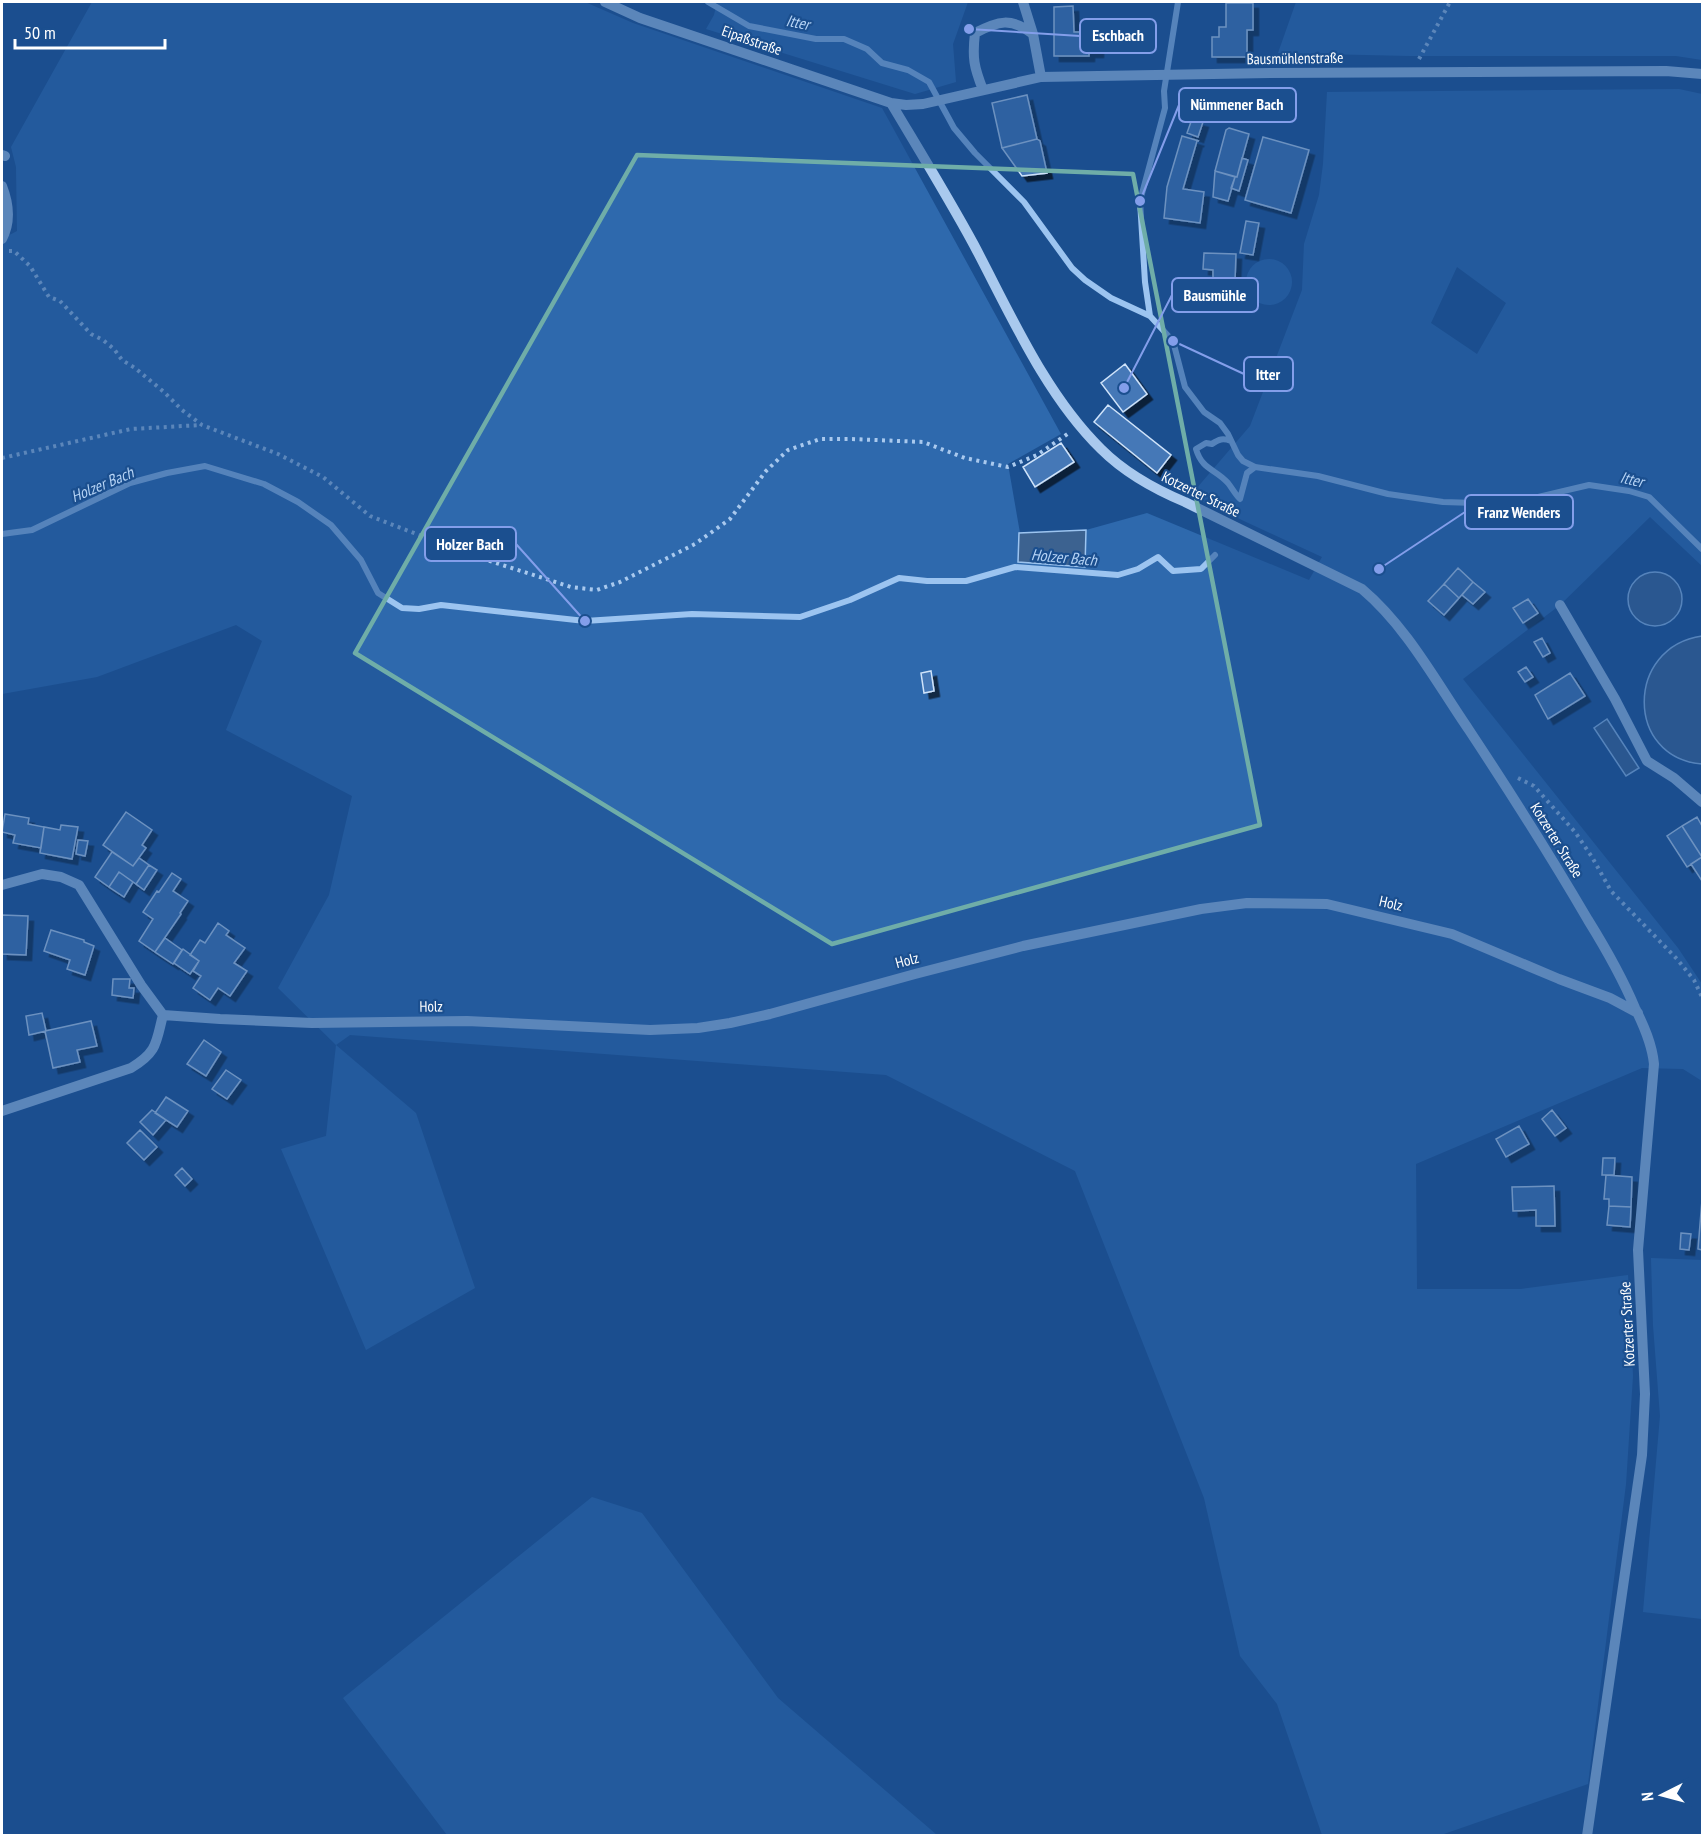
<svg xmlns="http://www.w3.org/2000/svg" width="1704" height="1837" font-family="'PT Sans Narrow',sans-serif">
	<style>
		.green { fill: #2e69ad; fill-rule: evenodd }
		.water { fill: #3c6290; stroke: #9cc4f0; stroke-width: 1.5 }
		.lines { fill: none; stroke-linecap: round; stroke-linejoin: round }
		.stream { stroke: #9cc4f0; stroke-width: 6 }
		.building { fill: #4478b7; stroke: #cfe3fa; stroke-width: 1.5; filter: url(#shadow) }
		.path { stroke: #a9c9ee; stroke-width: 4; stroke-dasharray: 3 4.5; stroke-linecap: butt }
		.minor { stroke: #a9c9ee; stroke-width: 10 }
		.marked { fill: none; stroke: #6fada8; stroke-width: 4.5; stroke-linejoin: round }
		.labels { text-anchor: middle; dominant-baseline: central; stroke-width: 4.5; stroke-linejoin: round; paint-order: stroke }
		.street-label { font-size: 15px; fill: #fff; stroke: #1b4f8f }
		.water-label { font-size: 16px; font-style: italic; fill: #b5d3f5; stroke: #1b4f8f }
		.leader { fill: none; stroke: #839eea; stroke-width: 2 }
		.callout-dot { fill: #839eea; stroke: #1b4f8f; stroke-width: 2 }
		.callout { fill: #1b4f8f; stroke: #839eea; stroke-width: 2 }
		.callout-label { font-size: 16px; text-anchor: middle; font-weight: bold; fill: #fff }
	</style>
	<defs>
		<filter id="shadow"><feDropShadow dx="5.5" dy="5.5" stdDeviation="0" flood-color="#0009"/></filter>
	</defs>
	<rect width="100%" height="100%" fill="#1b4f8f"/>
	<path class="green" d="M92,2H585L633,23L882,108L1061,434L1008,464L1020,533L1086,530L1147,513L1309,580L1322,557L1190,496L1250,426L1302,290L1304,244L1319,195L1323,164L1327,92L1679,89L1702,94V566L1650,517L1560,605L1463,679L1678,948L1702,984V1081L1683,1069L1642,1068L1416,1164L1417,1289H1521L1628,1275L1633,1376L1626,1484L1588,1784L1441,1835H1322L1277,1704L1240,1656L1204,1498L1075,1171L886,1075L350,1035L336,1045L416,1113L475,1288L366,1350L281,1149L326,1136L336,1045L278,988L329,895L352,796L226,730L262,641L236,625L97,677L2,694V239L17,231L16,167L11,147ZM1457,267L1506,303L1477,354L1431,323Z
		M717,2H968L953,44L956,82L915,94L706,29L714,15Z
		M1296,2H1702V60L1676,56H1410L1278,53Z
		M1246 282a23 23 0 1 1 46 0a23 23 0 1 1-46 0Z
		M1651,1258L1702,1260V1619L1643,1612L1660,1416L1653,1325Z
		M592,1497L642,1513L778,1698L937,1835H447L343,1698Z"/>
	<path class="water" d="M1086,530L1085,567L1018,562L1019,533Z
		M1628 599a27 27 0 1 1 54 0a27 27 0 1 1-54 0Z
		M1702,636V764C1625,758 1625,647 1702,636Z
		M1607,719L1639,768L1626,776L1594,728Z"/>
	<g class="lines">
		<path class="stream" d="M708,2L749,26L816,39H844L867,49L882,63L908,70L929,82L954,128L975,153L1024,202L1072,268L1085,280L1111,298L1150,316L1173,341L1185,387L1204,412L1220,423L1228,434L1238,455L1243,461L1255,467L1318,476L1388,494L1443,502L1508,504L1589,485L1629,491L1649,497L1702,549
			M1150,316L1145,282L1140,201L1165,108L1164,91L1178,2
			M1231,441C1223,438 1219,439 1212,444L1206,443L1196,449C1202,470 1216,469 1228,483C1232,488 1235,494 1240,499L1247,473L1255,467
			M2,534L32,530L130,483L167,473L205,466L264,484L298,502L331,525L361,560L378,593L402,608L419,609L441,605L585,621L692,614L800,617L850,600L899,578L927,581H966L1015,567L1118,575L1138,569L1158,557L1173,571L1201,569L1215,555"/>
	</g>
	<path class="building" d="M1226,3H1253V30H1247V57H1212V37H1219V27H1226Z
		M1073,6L1074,32H1087V24H1103V38H1098V52H1089V56H1054V7Z
		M1027,95L1037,139L1002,148L992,103Z
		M1192,119L1203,122L1198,137L1187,133Z
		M1229,128L1249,134L1237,177L1215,171L1226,130Z
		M1182,136L1199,141H1197L1183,189L1204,192L1200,223L1164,218L1167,187Z
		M1263,137L1309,150L1291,213L1245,200Z
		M1037,139L1040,141L1047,173L1022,176L1002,148Z
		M1242,158L1248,160L1239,191L1231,188L1235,177H1237Z
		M1215,171L1235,177L1228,201L1213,197Z
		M1246,221L1259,223L1253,255L1240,253Z
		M1204,253L1236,254L1235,280L1213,279V270L1203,269Z
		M1125,364L1147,394L1123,412L1101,383Z
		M1108,405L1171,455L1157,473L1094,422Z
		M1061,443L1074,462L1035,487L1023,467Z
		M1458,568L1473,582L1459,598L1444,584Z
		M1473,582L1485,592L1473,604L1462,595Z
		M1444,584L1459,598L1444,615L1428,601Z
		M1528,599L1538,613L1523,623L1513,608Z
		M1542,638L1550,653L1543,657L1534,642Z
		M1526,667L1533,677L1525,682L1518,672Z
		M931,671L934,691L924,693L921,673Z
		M1570,673L1585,696L1548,719L1535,695Z
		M126,812L152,830L142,845L146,848L133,866L103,845Z
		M5,814L29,818L28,824L44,827L41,848L13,843L15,835L2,832Z
		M1697,817L1702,826V857L1682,826Z
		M61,825L78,827L72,859L40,853L44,827L60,830Z
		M1682,826L1702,857L1687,867L1667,836Z
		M78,840L88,841L85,856L76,854Z
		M112,852L133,866L139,858L149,865L136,884L119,872L109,887L95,877Z
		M1702,857V856V881L1691,864Z
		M149,865L157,870L144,890L136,884Z
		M119,872L133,882L124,897L109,887Z
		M172,873L181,879L173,891L188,901L180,913L181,914L155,952L139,941L153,919L143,912L157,891L159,892Z
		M2,915L28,916L26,955L2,954Z
		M218,923L229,931L226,935L245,948L234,963L247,971L230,996L218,988L210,1000L193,988L201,976L193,971L199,961L190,955L200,940L205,943Z
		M51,930L84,940V942L94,946L85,975L67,969L70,960L44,951Z
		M165,938L182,950L173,964L155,952Z
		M183,949L199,961L190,974L174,963Z
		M113,979H130L129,988H134L133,998L112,995Z
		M42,1013L46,1031L29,1035L26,1016Z
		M91,1021L97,1046L77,1050L80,1062L53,1068L45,1031Z
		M204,1040L221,1052L206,1076L187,1064Z
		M226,1070L241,1080L227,1099L212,1089Z
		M166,1097L188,1111L177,1127L155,1113Z
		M152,1110L166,1120L153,1135L140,1122Z
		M1552,1110L1566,1128L1555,1136L1542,1119Z
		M1519,1126L1529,1144L1506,1157L1496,1139Z
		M140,1130L157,1147L144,1160L127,1143Z
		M1603,1158H1615L1614,1175H1602Z
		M182,1168L192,1179L185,1186L175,1175Z
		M1606,1175L1632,1177L1631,1207L1609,1206V1199H1604Z
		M1554,1186L1555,1226H1536V1210L1513,1211L1512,1187Z
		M1702,1200V1250L1698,1249Z
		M1609,1206L1631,1207L1630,1227L1607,1225Z
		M1681,1233L1691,1234L1689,1250L1680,1249Z"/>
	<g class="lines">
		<path class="path" d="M1419,59L1450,2
			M9,251H14L30,266L49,297L60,301L91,334L103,340L114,349L122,360L135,368L164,392L182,410L202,425L278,454L323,477L370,516L468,554L571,587L597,590L620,582L695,544L730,519L766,471L788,450L820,439H851L923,442L965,458L1008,467L1037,455L1069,433
			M2,458L131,429L201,425
			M1518,778L1534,786L1575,832L1592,857L1611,891L1677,959L1694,980L1702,997"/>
		<path class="minor" d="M605,2L640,18L891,103L906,105L923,104L1041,77L1270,73L1666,71L1702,74
			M1023,2L1033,34L1041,77
			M983,90C974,67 972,58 975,33C998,21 1011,17 1033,34
			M891,103C919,150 948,197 974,245C1010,313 1045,394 1101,449C1125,473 1154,489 1185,502L1362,589C1407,627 1436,682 1469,730C1510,792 1550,855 1588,920C1606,949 1622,977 1635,1008C1644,1026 1652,1044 1654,1064L1638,1250L1645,1394L1642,1455L1587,1836
			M2,155L5,156
			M2,186C9,204 11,222 2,239
			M1560,605L1615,699L1647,761L1674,778L1702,802
			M2,885L42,874L61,877L79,885L141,985L163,1015L220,1019L312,1023L467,1021L650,1030L698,1028L730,1023L770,1014L915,974L1023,946L1201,909L1247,903L1327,904L1452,934L1559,979L1610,998L1638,1013
			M2,1111L131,1068C158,1052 156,1042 163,1015"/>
	</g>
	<path d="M0 0H1704V1837H0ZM637,155L1133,174L1260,825L832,944L355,653Z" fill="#1b4f8f" fill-opacity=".55" fill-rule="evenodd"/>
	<path class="marked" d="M637,155L1133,174L1260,825L832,944L355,653Z"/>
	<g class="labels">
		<g class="street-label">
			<text transform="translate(752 40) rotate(19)">Eipaßstraße</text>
			<text transform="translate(1295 58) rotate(-1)">Bausmühlenstraße</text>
			<text transform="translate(1201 494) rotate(26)">Kotzerter Straße</text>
			<text transform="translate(1557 840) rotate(58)">Kotzerter Straße</text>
			<text transform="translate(1391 903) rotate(13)">Holz</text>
			<text transform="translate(907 960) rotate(-15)">Holz</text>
			<text transform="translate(431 1006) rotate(-1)">Holz</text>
			<text transform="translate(1627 1324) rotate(-93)">Kotzerter Straße</text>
		</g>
		<g class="water-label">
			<text transform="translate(798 22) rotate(11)">Itter</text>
			<text transform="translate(1632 479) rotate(13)">Itter</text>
			<text transform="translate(102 484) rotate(-23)">Holzer Bach</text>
			<text transform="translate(1064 557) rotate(5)">Holzer Bach</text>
		</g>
	</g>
	<path class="leader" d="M969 29L1080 36M1140 201L1179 105M1124 388L1172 295M1173 341L1244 374M1379 569L1465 512M585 621L516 544"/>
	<g class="callout-dot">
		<circle cx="969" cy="29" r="6"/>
		<circle cx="1140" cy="201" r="6"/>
		<circle cx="1124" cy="388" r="6"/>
		<circle cx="1173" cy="341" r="6"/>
		<circle cx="1379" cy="569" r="6"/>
		<circle cx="585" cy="621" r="6"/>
	</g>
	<g class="callout">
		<rect x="1080" y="19" width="76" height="34" rx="6"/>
		<rect x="1179" y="88" width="117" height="34" rx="6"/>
		<rect x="1172" y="278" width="86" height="34" rx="6"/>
		<rect x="1244" y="357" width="49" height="34" rx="6"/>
		<rect x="1465" y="495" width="108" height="34" rx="6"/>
		<rect x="425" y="527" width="91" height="34" rx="6"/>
	</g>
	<g class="callout-label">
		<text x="1118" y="41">Eschbach</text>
		<text x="1237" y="110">Nümmener Bach</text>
		<text x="1215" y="301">Bausmühle</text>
		<text x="1268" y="380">Itter</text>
		<text x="1519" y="518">Franz Wenders</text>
		<text x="470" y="550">Holzer Bach</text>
	</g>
	<rect width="1704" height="1837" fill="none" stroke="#ffffff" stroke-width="6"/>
	<g transform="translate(1662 1795) rotate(264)" stroke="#1b4f8f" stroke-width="4.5" paint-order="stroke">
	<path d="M0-4.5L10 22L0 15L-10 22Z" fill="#ffffff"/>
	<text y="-9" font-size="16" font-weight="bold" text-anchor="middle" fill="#ffffff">N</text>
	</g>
	<path d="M15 39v9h150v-9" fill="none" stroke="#ffffff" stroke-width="3"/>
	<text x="24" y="39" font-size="18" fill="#ffffff" stroke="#1b4f8f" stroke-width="4.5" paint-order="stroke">50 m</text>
</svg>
